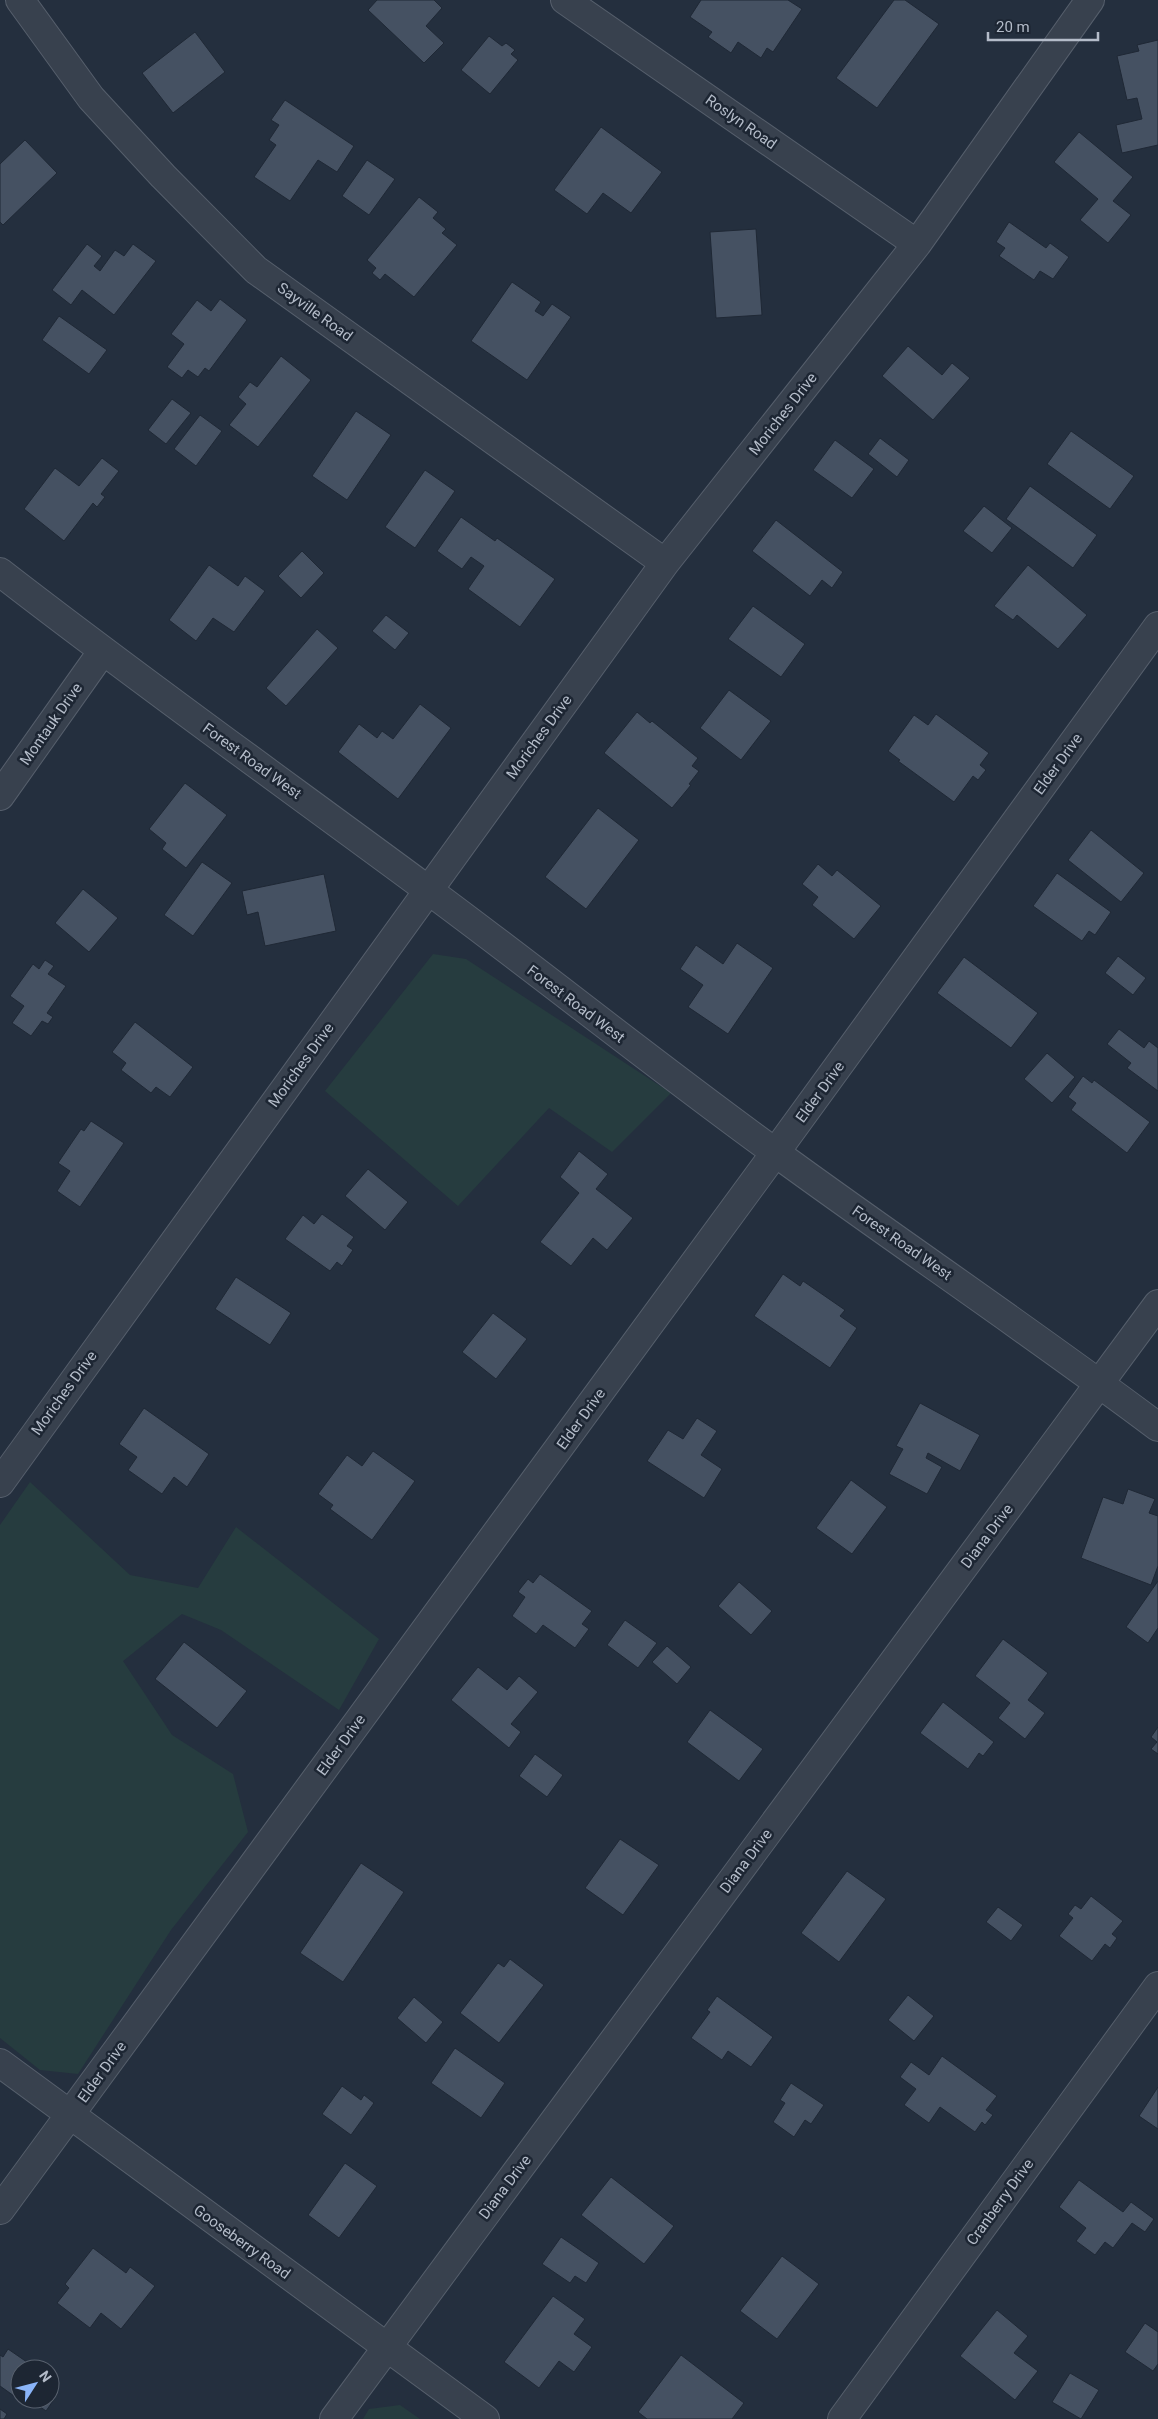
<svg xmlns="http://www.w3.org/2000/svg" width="1158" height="2419" font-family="Roboto,sans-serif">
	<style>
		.green { fill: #263c3f }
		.building { fill: #455162; stroke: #1f2835 }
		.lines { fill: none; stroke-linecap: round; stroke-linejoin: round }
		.minor-casing { stroke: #565f6c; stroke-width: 30 }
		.minor { stroke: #38414e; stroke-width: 28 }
		.labels { text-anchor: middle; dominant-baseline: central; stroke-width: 5; stroke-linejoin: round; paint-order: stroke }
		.street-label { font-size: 15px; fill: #b4bcc9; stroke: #1d2633 }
	</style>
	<rect width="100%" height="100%" fill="#242f3e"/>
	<path class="green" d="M433,954L466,959L671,1093L612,1152L549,1108L458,1206L325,1091Z
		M30,1482L130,1575L198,1588L236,1527L379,1639L339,1710L221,1630L182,1614L123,1661L172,1735L233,1774L248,1832L171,1930L78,2074L40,2070L0,2038V1525Z
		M400,2405L420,2419H363L369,2409Z"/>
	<path class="building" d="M377,0H434L442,8L426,26L444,43L424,63L368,10Z
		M701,0H788L802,9L773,52L767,48L761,58L738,42L731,53L708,37L712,32L690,17Z
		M894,0H905L939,24L877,108L836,78Z
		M195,32L225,72L173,113L142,73Z
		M489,36L502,46L506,43L515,50L511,54L518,60L490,94L461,70Z
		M1158,40V145L1122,153L1116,125L1142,119L1137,98L1127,100L1117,56L1139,51L1137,45Z
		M285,100L354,146L337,172L318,160L290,201L254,177L276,145L269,140L279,125L271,120Z
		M601,127L662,172L631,213L603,193L587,214L554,190Z
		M1079,132L1133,177L1113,201L1131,215L1108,243L1080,220L1098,199L1054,162Z
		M25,140L57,173L3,225L0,222V164Z
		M367,160L395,179L369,215L342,196Z
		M419,197L438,212L433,218L446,229L442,233L457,245L414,297L385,274L380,280L372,273L376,268L367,260Z
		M1009,222L1046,248L1050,243L1069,257L1053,279L1040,271L1034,280L999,256L1005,248L996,242Z
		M756,229L762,315L716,318L710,232Z
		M87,244L102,256L94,266L100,271L115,250L124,256L133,244L156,261L114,315L82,290L71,305L52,290Z
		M512,282L541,302L535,311L543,316L552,304L571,317L527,380L471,341Z
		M220,299L247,320L209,371L205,368L198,377L188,370L182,378L167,367L184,344L171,334L197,300L211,311Z
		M59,316L107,350L89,374L42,340Z
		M908,346L942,375L952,363L970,378L933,420L882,376Z
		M281,356L311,380L258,447L229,425L246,404L238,397L250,382L257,387Z
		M172,399L191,413L166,444L148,430Z
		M356,411L391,435L347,500L312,476Z
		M200,415L222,431L196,466L174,449Z
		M1071,431L1134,476L1110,509L1047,464Z
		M880,438L909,460L897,477L868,454Z
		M835,440L874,469L852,498L813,470Z
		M102,458L119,471L101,494L105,497L97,507L93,503L64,541L24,509L55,468L79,486Z
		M425,470L455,491L415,548L385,527Z
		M1030,486L1097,535L1073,568L1006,519Z
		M984,506L1012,528L992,553L963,531Z
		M461,517L495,541L497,538L555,579L520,627L468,589L484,566L471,557L462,569L437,551Z
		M776,520L843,572L832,588L822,580L810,596L752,551Z
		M302,551L324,573L301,598L278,576Z
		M209,565L238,586L245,576L265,591L234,632L213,618L196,641L169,620Z
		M1028,565L1087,615L1058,649L1017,615L1013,620L994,606Z
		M753,606L805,644L781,677L728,639Z
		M386,615L409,633L395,650L372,631Z
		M317,629L338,648L286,706L266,688Z
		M729,690L771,721L741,760L700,728Z
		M420,704L451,728L398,799L338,752L359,724L377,738L382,731L393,739Z
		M637,712L650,723L652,721L698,758L692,766L699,771L689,784L691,785L672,808L604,753Z
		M936,714L989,753L980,765L986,770L978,780L973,776L954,802L898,761L900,760L888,751L914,715L928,725Z
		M185,783L227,815L186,868L162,849L166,843L149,829Z
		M598,808L639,840L586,909L545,877Z
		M1091,830L1144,873L1121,902L1068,860Z
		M202,862L232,883L193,936L164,915Z
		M818,864L832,876L837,870L881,906L854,939L812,905L818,897L802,884Z
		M1057,873L1111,912L1095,935L1089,931L1082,941L1033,906Z
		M324,874L336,931L265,946L258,912L247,915L242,891Z
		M83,889L118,918L89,952L55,923Z
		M737,943L773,968L728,1034L688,1007L703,985L680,969L696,945L723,964Z
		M1118,956L1146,978L1133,995L1105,973Z
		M964,957L1038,1013L1011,1048L937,993Z
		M45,960L54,966L48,974L66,986L47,1013L53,1017L48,1024L42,1021L31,1036L12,1023L24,1006L10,996L33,964L39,969Z
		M135,1022L193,1067L170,1097L156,1087L151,1093L121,1070L126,1063L112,1052Z
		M1119,1029L1144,1048L1149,1041L1158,1048V1091L1127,1068L1131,1063L1107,1044Z
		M1047,1053L1075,1077L1052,1103L1024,1079Z
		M1083,1076L1092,1083L1094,1080L1150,1122L1127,1153L1071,1110L1076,1103L1068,1097Z
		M91,1121L124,1143L80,1207L57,1191L70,1171L58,1163L81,1129L84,1131Z
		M579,1151L608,1174L596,1189L633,1218L607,1250L593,1238L571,1266L540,1242L579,1193L560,1177Z
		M368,1169L408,1202L385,1230L345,1196Z
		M322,1214L354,1237L347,1246L353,1250L342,1266L337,1262L330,1271L285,1239L303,1215L314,1224Z
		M783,1274L800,1286L803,1281L845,1310L840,1316L857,1328L830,1368L754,1316Z
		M236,1277L291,1313L270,1345L215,1309Z
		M493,1313L527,1339L496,1379L462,1352Z
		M920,1403L980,1435L960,1471L928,1453L926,1458L942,1467L927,1494L889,1474L903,1449L896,1446Z
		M144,1408L209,1454L187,1487L174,1477L162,1494L128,1470L137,1457L119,1444Z
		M697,1418L717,1431L701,1455L722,1469L704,1498L647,1461L668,1430L683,1439Z
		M373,1451L415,1481L372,1540L330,1509L333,1505L318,1494L347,1455L362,1466Z
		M851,1480L887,1507L852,1554L816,1528Z
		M1128,1489L1155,1499L1149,1513L1158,1516V1566L1151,1585L1081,1558L1103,1497L1123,1504Z
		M540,1574L592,1611L582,1624L589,1629L575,1648L543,1625L536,1634L512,1616L525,1597L518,1592L520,1589L528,1579L533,1583Z
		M1158,1581V1628L1148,1643L1126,1627Z
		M739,1582L772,1611L751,1635L718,1606Z
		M625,1620L657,1643L638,1668L607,1645Z
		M1003,1639L1048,1673L1028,1700L1045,1713L1025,1739L998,1718L1010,1703L975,1676Z
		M184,1642L247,1691L217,1728L155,1679Z
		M667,1646L691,1667L677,1684L652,1662Z
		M478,1667L507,1690L519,1676L538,1692L511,1724L521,1732L509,1748L451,1700Z
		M943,1702L994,1742L983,1756L979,1753L968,1769L920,1733Z
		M710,1710L763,1749L739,1781L687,1742Z
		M1158,1727V1754L1151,1749L1157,1742L1151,1737Z
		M535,1754L563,1775L547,1797L519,1776Z
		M620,1839L659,1865L623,1915L585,1888Z
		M361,1863L404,1892L343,1982L300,1953Z
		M847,1871L886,1899L839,1962L801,1933Z
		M1091,1896L1123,1921L1112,1934L1117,1938L1110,1948L1105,1944L1092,1961L1059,1936L1073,1918L1068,1914L1075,1905L1081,1909Z
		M998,1907L1023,1925L1011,1941L986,1922Z
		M510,1959L544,1985L499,2043L460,2013L498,1963L504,1967Z
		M908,1995L934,2016L914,2041L888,2020Z
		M717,1996L773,2037L751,2067L728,2051L722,2060L691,2038L710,2012L707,2010Z
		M414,1997L443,2022L426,2043L397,2018Z
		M455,2048L505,2083L481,2118L431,2083Z
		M942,2056L997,2096L986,2110L993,2115L985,2125L982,2122L975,2132L940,2107L929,2123L904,2105L916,2089L900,2077L911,2062L929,2075Z
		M791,2083L824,2105L811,2124L805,2120L794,2137L773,2122L785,2103L780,2100Z
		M342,2086L361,2100L364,2095L374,2103L351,2135L322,2114Z
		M1158,2087V2129L1139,2116Z
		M345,2163L377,2186L339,2238L308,2215Z
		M611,2177L674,2226L644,2264L581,2215Z
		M1079,2180L1123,2212L1131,2202L1154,2219L1145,2232L1132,2223L1113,2248L1105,2242L1095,2255L1076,2241L1086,2228L1059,2207Z
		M561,2237L599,2263L586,2283L575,2276L570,2283L542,2264Z
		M93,2248L126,2273L130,2267L155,2286L121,2329L101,2313L90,2328L57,2303L69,2288L65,2284Z
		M782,2256L819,2284L777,2339L740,2311Z
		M553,2296L585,2319L574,2334L592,2347L574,2372L559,2361L539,2388L504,2362Z
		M997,2310L1028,2336L1014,2353L1038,2371L1015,2400L960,2356Z
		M1145,2323L1158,2332V2364L1153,2371L1125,2352Z
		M8,2349L37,2369H20V2399H50V2395L55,2398L46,2411L35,2403L31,2408L0,2386V2355L3,2357Z
		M681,2355L744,2403L732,2419H647L638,2412Z
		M1070,2373L1099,2390L1081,2419L1052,2402Z
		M0,2409L7,2414L4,2419H0Z"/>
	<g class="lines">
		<g class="minor-casing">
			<path id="minor" d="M20,0L91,98L163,176L256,270L665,563
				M565,0L917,244
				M0,572C139,680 282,782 424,887C542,974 657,1067 776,1153C902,1245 1033,1333 1158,1427
				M0,796L102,652
				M0,1483L665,563L917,244L1090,0
				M0,2063L485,2419
				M0,2210L775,1153L1158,626
				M334,2419L1158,1304
				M842,2419L1158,1986"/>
		</g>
		<use href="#minor" class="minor"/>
	</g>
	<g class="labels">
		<g class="street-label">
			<text transform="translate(741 122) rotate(35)">Roslyn Road</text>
			<text transform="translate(315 312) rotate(36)">Sayville Road</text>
			<text transform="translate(783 414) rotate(-52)">Moriches Drive</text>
			<text transform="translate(51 724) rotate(-55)">Montauk Drive</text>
			<text transform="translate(539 737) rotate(-54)">Moriches Drive</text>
			<text transform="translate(252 761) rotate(36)">Forest Road West</text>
			<text transform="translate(1058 764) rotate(-54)">Elder Drive</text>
			<text transform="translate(576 1004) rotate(37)">Forest Road West</text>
			<text transform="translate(301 1065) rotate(-54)">Moriches Drive</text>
			<text transform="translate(820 1092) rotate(-54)">Elder Drive</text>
			<text transform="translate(902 1243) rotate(35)">Forest Road West</text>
			<text transform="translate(64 1393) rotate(-54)">Moriches Drive</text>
			<text transform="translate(581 1419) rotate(-54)">Elder Drive</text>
			<text transform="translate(987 1536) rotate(-53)">Diana Drive</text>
			<text transform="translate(341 1745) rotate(-54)">Elder Drive</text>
			<text transform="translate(746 1861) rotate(-53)">Diana Drive</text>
			<text transform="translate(102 2072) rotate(-54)">Elder Drive</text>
			<text transform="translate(505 2187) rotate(-53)">Diana Drive</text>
			<text transform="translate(1000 2202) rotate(-54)">Cranberry Drive</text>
			<text transform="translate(242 2242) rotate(36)">Gooseberry Road</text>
		</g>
	</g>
	<g transform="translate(35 2384) rotate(54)"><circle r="24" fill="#1d2633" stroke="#59626f"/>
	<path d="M0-4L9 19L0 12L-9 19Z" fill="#8ab4f8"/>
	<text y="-8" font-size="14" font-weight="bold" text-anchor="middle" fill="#b4bcc9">N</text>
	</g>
	<path d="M988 32v8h110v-8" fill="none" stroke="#b4bcc9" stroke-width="2.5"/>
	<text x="996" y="32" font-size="15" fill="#b4bcc9" stroke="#1d2633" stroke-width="4" paint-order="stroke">20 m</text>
</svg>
